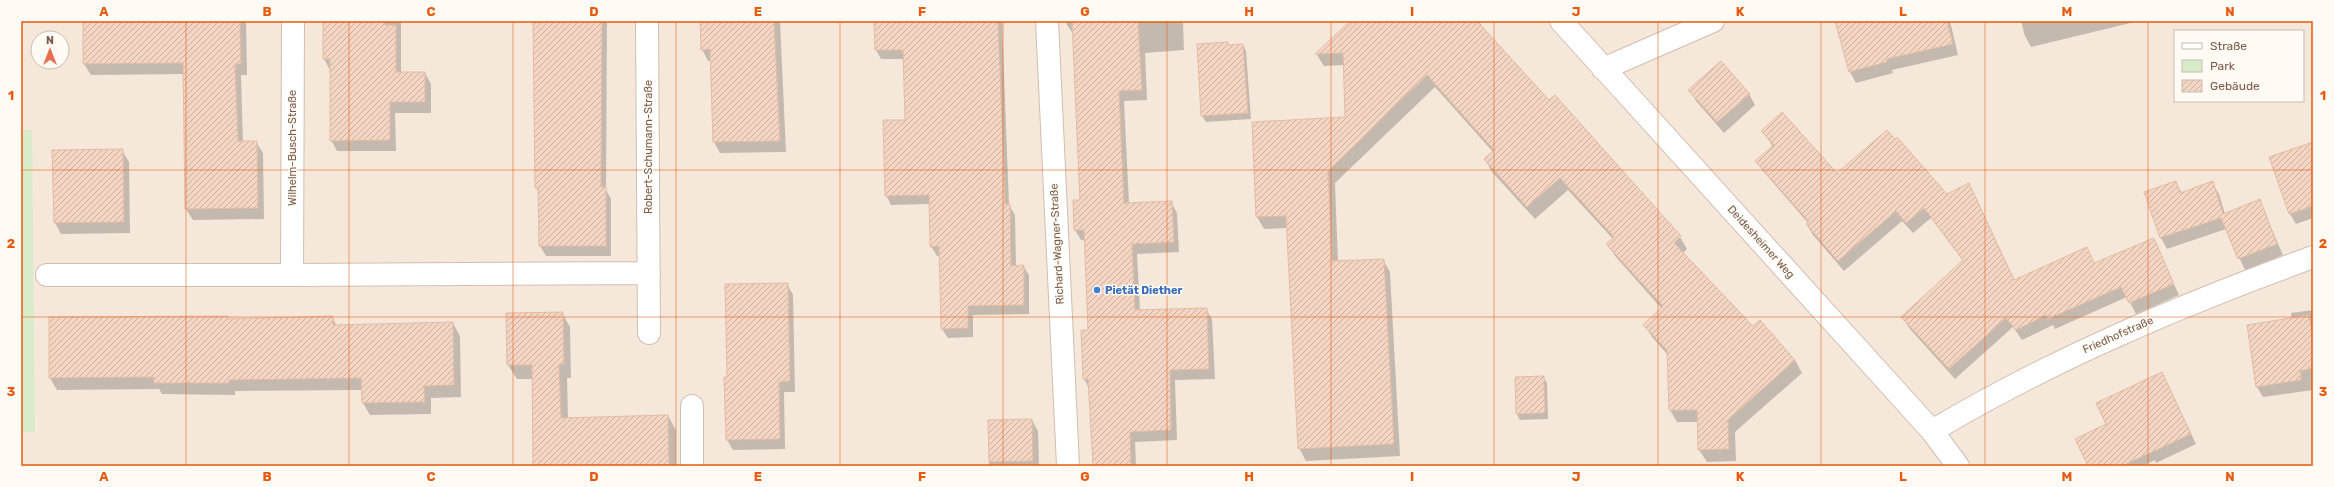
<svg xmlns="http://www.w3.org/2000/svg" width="2334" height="487" font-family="Rubik,sans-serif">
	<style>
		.residential { fill: #f5e8da; fill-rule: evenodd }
		.park { fill: #d8ecc9 }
		.shadow { fill: #0003 }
		.building { fill: url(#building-hatch); stroke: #e6bba3 }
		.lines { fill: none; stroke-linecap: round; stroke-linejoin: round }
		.minor-casing { stroke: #d1beb0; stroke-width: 24 }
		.minor { stroke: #fff; stroke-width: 22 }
		.grid { fill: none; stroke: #e8590c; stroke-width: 1; stroke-opacity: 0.55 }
		.shop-dot { fill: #3f7fe0; stroke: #fffaf3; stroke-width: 1.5 }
		.labels { text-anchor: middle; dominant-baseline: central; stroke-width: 3; stroke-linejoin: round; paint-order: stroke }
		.street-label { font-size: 11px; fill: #7a5c4d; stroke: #fffaf3 }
		.shop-label { font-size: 11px; font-weight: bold; fill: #366cbe; stroke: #fffaf3; text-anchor: start }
		.neatline { fill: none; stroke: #e8590c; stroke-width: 1.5 }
		.grid-label { font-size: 13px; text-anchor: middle; font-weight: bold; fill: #e8590c }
	</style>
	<defs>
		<pattern id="building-hatch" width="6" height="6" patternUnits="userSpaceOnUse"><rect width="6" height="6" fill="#f3d5c3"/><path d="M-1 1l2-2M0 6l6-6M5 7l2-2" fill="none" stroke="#cab0a1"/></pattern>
	</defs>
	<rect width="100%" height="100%" fill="#fdf6ec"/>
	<path class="residential" d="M21,21H2313V466H21ZM2175,31H2303V101H2175ZM38,38H62V62H38Z"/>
	<path class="park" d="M21,130H32L35,432H21Z"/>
	<path class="shadow" d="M84,21H246L247,75H241L243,142H256L263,153L264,219L193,220L186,209L184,74L91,75L84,64Z
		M324,21H401V73H425L431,84V113H395L396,151H337L331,140L330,70L324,59Z
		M534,21H607L606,190L611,199V256H546L540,246L539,193L536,187Z
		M701,21H780L786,152L720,153L714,142L712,60L708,61L702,49Z
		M875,21H1002L1009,205L1015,215L1016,266H1023L1029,275V314L973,315V337L948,338L942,329L941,256H937L931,246L930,204L891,205L886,195L906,121L904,59H881L876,50Z
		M1066,21L1183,22L1184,50L1145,53L1147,100L1124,101L1129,204L1171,202L1177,213L1179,252L1137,254L1140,311L1206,309L1212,319L1215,379L1175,380L1177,440L1135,442L1136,466H1093L1089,388L1084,379L1089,331L1085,240H1081L1075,230L1081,201L1074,35L1067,25Z
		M1352,21H1479L1484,30L1549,102L1680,237L1687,249L1683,253L1753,328L1795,360L1802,373L1735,432L1736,461L1707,462L1699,450L1698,422H1677L1670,410L1668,355L1652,337L1645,325L1662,309L1615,256L1608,244L1613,239L1568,190L1535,219L1492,172L1485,159L1493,152L1435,87L1335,183L1338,262L1383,260L1390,272L1400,456L1306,461L1299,448L1288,228L1264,229L1257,217L1346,118L1344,65L1324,66L1317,55Z
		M1850,21H1950L1958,55L1892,70L1893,73L1856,83L1850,72Z
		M2021,21H2139L2031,47L2025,36Z
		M1228,43L1229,46L1243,45L1246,51L1251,119L1206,122L1202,116Z
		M1690,90L1749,94L1755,105L1724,133L1696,101Z
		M1763,131L1837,175L1947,196L1974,195L2015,281L2094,264L2153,239L2179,295L2136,314L2127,297L2055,329L2053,325L2022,340L2013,327L1955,379L1909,328L1903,317L1964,262L1931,218L1913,233L1902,221L1844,271L1813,235L1807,225L1808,223L1763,171L1757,161L1773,147Z
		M2313,143V218L2296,224L2290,214Z
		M122,150L129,162L130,233L61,234L55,223Z
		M2176,183L2182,193L2212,183L2219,194L2225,214L2259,200L2283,255L2245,270L2226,229L2167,249L2161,238L2146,193Z
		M787,284L793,295L795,392H784L785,449L733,450L727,440L728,378Z
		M2313,310V390L2263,397L2257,387L2248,326L2292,319L2291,313Z
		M562,313L570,327L571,378H567L568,418L668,416L676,430V466H534L533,379H517L508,365L507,314Z
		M227,317L229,320L332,317L337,326L453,323L460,336L461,397L431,398V414L370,415L363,403V390L235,391V395L162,394L159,389L57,390L50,378Z
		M1543,377L1547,383L1548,419L1520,420L1517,414Z
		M2167,383L2196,444L2156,463L2155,460L2143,466H2089L2107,424Z
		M1032,420L1038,431L1039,466H989V421Z"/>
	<path class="building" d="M83,21H240L241,64H235L238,141H257L258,208L185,209L183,63L83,64Z
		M323,21H385V25H396V72H425V102H390V140L330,141V59H323Z
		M533,21H602L601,187H606V246H539L538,188H535Z
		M700,21H774L780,141L713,142L710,49L701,50Z
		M874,21H998L1005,204H1010L1011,266L1024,265V305L968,306V328L941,329L939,246L930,247L929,195L885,196L883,120H905L903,50H875Z
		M1072,21H1138L1142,90L1119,91L1124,203L1172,201L1174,242L1132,244L1135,310L1207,308L1209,369L1170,370L1171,430L1130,432L1131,466H1093L1088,379H1083L1081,330H1088L1084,230H1074L1073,200H1080Z
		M1350,21H1477L1549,100L1555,95L1681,236L1674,243L1753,326L1760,320L1795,360L1728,420L1729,449L1698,450L1697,410H1669L1667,350L1643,325L1663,306L1606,244L1614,237L1560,178L1527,207L1484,159L1494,150L1427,75L1328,171L1332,261L1384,259L1394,444L1298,449L1286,216L1256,217L1252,122L1345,117L1343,53L1315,54Z
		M1835,21H1947L1953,44L1887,59V62L1849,72Z
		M1228,42V45L1243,44L1248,113L1201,116L1197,44Z
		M1721,61L1750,94L1717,122L1688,90Z
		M1782,112L1837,173L1887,130L1895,139L1897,137L1947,194L1969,183L2014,280L2087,247L2094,263L2154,238L2174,284L2129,303L2121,287L2048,319L2046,315L2016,330L2006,318L1949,369L1901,317L1963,260L1924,208L1906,223L1896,211L1838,261L1806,224L1809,222L1755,161L1774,145L1761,131Z
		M2313,142V206L2289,214L2269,157Z
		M123,149L124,222L54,223L52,150Z
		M2176,181L2180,193L2213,181L2223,214L2260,199L2277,244L2238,259L2221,218L2160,238L2144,192Z
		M788,283L790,381L779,382L780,439L726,440L724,377H727L725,284Z
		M563,312L564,364H559L561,418L668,415L669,466H533L532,365H507L506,313Z
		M2309,315L2313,339V368L2300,371L2301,380L2256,387L2247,325Z
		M228,316V319L333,316V325L453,322L454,385L424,386L425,402L362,403L361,378L229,380V383H154V377L49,378V317Z
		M2162,372L2191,434L2122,466H2088L2075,439L2106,424L2096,403Z
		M1544,376L1545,413L1516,414L1515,377Z
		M1032,419L1033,461L989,462L988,420Z"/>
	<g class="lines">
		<g class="minor-casing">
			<path id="minor" d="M647,21L649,333
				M1047,21L1068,466
				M1561,21L1932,431L1958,466
				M1603,69L1713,21
				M47,275H292L293,21
				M292,275L649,273
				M1932,431C2053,359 2181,305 2313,257
				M692,466V406"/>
		</g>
		<use href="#minor" class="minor"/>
	</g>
	<path class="grid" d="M186,21V466M349,21V466M513,21V466M676,21V466M840,21V466M1003,21V466M1167,21V466M1331,21V466M1494,21V466M1658,21V466M1821,21V466M1985,21V466M2148,21V466M21,170H2313M21,317H2313"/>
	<circle class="shop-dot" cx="1097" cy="290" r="4"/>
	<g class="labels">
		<g class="street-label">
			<text transform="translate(648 147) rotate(-90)">Robert-Schumann-Straße</text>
			<text transform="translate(292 148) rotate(-90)">Wilhelm-Busch-Straße</text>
			<text transform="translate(1761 242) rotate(48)">Deidesheimer Weg</text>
			<text transform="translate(1057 244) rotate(-93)">Richard-Wagner-Straße</text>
			<text transform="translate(2118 335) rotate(-24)">Friedhofstraße</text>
		</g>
		<g class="shop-label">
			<text x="1105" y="290">Pietät Diether</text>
		</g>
	</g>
	<rect width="2334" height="487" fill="none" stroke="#fffaf3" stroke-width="44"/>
	<rect x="2174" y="30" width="130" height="72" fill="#fffaf3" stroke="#cabbb1"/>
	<rect x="2182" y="43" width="20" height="6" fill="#ffffff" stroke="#cabbb1"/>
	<text x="2210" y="50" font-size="12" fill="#7a5c4d">Straße</text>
	<rect x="2182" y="60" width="20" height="12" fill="#d8ecc9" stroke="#cabbb1"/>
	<text x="2210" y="70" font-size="12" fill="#7a5c4d">Park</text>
	<rect x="2182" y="80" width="20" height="12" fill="url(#building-hatch)" stroke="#cabbb1"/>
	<text x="2210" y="90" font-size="12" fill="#7a5c4d">Gebäude</text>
	<g transform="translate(50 50)"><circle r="19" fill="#fffaf3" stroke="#cabbb1"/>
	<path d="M0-3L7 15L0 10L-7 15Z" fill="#e76f51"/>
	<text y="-6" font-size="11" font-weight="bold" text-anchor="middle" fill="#7a5c4d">N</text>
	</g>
	<rect x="22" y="22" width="2290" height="443" class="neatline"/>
	<g class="grid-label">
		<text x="104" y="16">A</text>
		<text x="267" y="16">B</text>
		<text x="431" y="16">C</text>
		<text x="594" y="16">D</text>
		<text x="758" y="16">E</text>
		<text x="922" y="16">F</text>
		<text x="1085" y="16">G</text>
		<text x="1249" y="16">H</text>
		<text x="1412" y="16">I</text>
		<text x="1576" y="16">J</text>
		<text x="1740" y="16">K</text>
		<text x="1903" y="16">L</text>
		<text x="2067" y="16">M</text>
		<text x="2230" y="16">N</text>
		<text x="11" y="100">1</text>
		<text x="2323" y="100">1</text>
		<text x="11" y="248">2</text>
		<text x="2323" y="248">2</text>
		<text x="11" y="396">3</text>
		<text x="2323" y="396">3</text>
		<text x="104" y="481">A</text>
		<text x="267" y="481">B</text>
		<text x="431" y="481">C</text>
		<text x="594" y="481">D</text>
		<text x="758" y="481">E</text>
		<text x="922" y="481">F</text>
		<text x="1085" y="481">G</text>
		<text x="1249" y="481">H</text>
		<text x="1412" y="481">I</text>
		<text x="1576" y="481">J</text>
		<text x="1740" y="481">K</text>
		<text x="1903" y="481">L</text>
		<text x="2067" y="481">M</text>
		<text x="2230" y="481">N</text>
	</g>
</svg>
